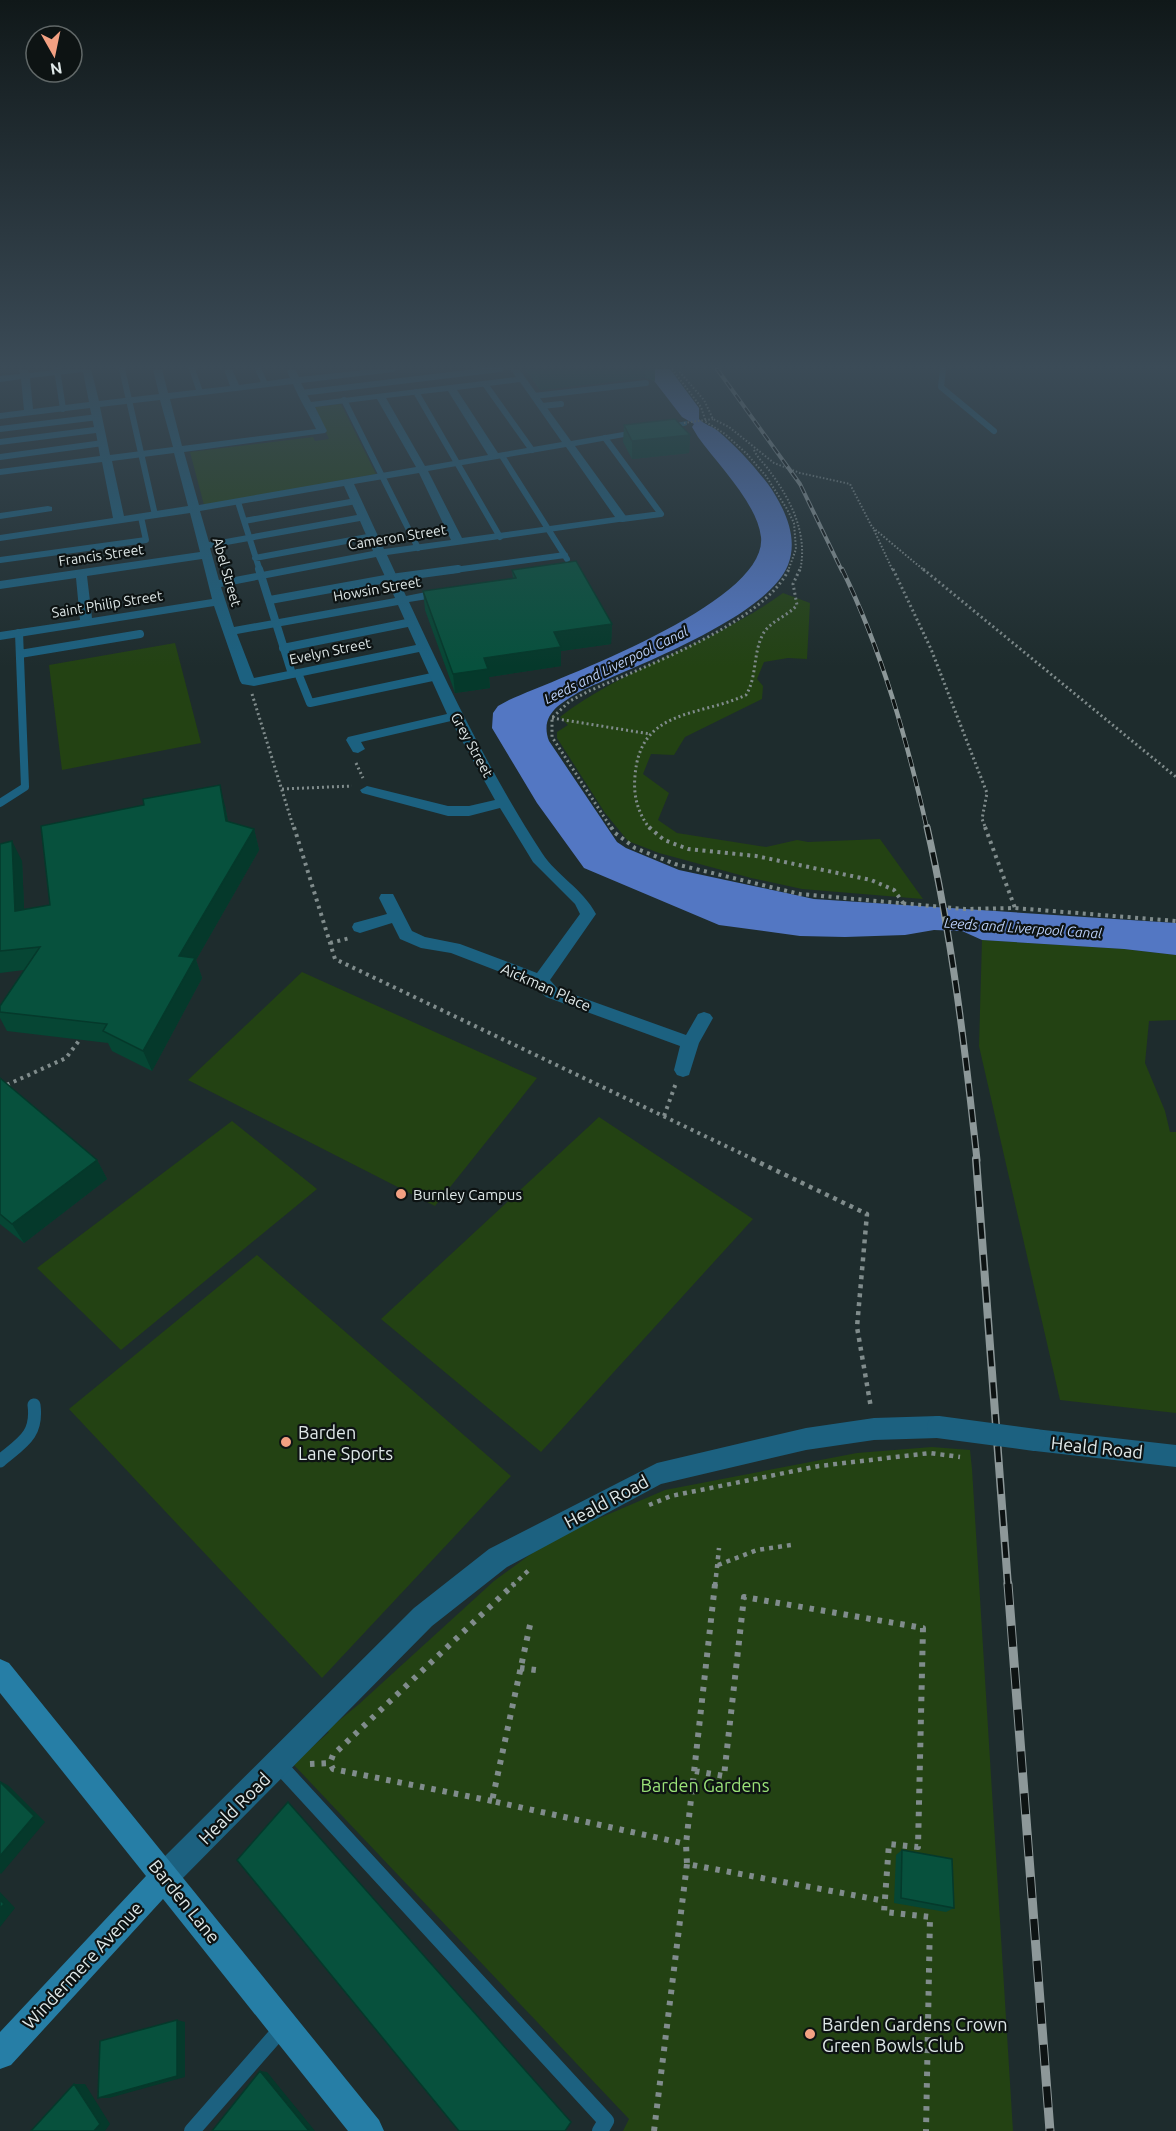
<svg xmlns="http://www.w3.org/2000/svg" width="1176" height="2131" font-family="Ubuntu,sans-serif">
	<style>
		.green { fill: #234213 }
		.water { fill: #5377c3 }
		.lines { fill: none; stroke-linecap: round; stroke-linejoin: round }
		.path-far4 { stroke: #808c8c; stroke-width: 2; stroke-dasharray: 1.5 2; stroke-linecap: butt }
		.path-far3 { stroke: #808c8c; stroke-width: 3; stroke-dasharray: 2 3; stroke-linecap: butt }
		.path-far2 { stroke: #808c8c; stroke-width: 4; stroke-dasharray: 3 4.5; stroke-linecap: butt }
		.path-far1 { stroke: #808c8c; stroke-width: 4.5; stroke-dasharray: 4 5; stroke-linecap: butt }
		.path { stroke: #808c8c; stroke-width: 6; stroke-dasharray: 4.5 7; stroke-linecap: butt }
		.lane-far3 { stroke: #1c6180; stroke-width: 6 }
		.lane-far2 { stroke: #1c6180; stroke-width: 8 }
		.lane-far1 { stroke: #1c6180; stroke-width: 13 }
		.lane { stroke: #1c6180; stroke-width: 16 }
		.street { fill: #1c6180; fill-rule: evenodd }
		.secondary { fill: #267ea6; fill-rule: evenodd }
		.rail-far4-casing { stroke: #8d9899; stroke-width: 4 }
		.rail-far3-casing { stroke: #8d9899; stroke-width: 4.5 }
		.rail-far2-casing { stroke: #8d9899; stroke-width: 7 }
		.rail-far1-casing { stroke: #8d9899; stroke-width: 8 }
		.rail-casing { stroke: #8d9899; stroke-width: 9 }
		.rail-far4 { stroke: #0d1313; stroke-width: 2; stroke-dasharray: 8; stroke-linecap: butt }
		.rail-far3 { stroke: #0d1313; stroke-width: 3; stroke-dasharray: 10; stroke-linecap: butt }
		.rail-far2 { stroke: #0d1313; stroke-width: 4.5; stroke-dasharray: 13; stroke-linecap: butt }
		.rail-far1 { stroke: #0d1313; stroke-width: 5; stroke-dasharray: 16; stroke-linecap: butt }
		.rail { stroke: #0d1313; stroke-width: 7; stroke-dasharray: 21; stroke-linecap: butt }
		.path-bridge { stroke: #808c8c; stroke-width: 2; stroke-dasharray: 1.5 2; stroke-linecap: butt }
		.street-bridge { stroke: #1c6180; stroke-width: 22 }
		.wall { fill: #064634 }
		.shaded-wall { fill: #05392b }
		.building { fill: #07513d; stroke: #05392b; stroke-width: 1.5 }
		.poi-dot { fill: #f3a082; stroke: #0d1313; stroke-width: 2 }
		.labels { text-anchor: middle; dominant-baseline: central; stroke-width: 4.5; stroke-linejoin: round; paint-order: stroke }
		.far-street-label { font-size: 14px; fill: #dfe8e8; stroke: #0d1313 }
		.far-water-label { font-size: 14px; font-style: italic; fill: #b9cef7; stroke: #0d1313 }
		.street-label { font-size: 15px; fill: #dfe8e8; stroke: #0d1313 }
		.poi-label { font-size: 15px; fill: #dfe8e8; stroke: #0d1313; text-anchor: start }
		.near-poi-label { font-size: 18px; fill: #dfe8e8; stroke: #0d1313; text-anchor: start }
		.near-street-label { font-size: 18px; fill: #dfe8e8; stroke: #0d1313 }
		.near-park-label { font-size: 18px; fill: #9ae178; stroke: #0d1313 }
	</style>
	<rect width="100%" height="100%" fill="#1e2c2d"/>
	<path class="green" d="M341,404L376,474L204,505L190,452L313,437L315,441L329,439L315,407Z
		M783,593L810,603L807,659L788,658L764,662L757,679L763,686L762,699L685,737L674,755L651,754L643,774L669,793L658,820L677,833L766,847L797,840L808,842L880,839L923,899L802,889L751,878L659,853L628,841L605,813L557,738V732L568,725L560,717C628,665 714,644 783,593Z
		M175,643L201,743L62,770L49,665Z
		M982,940L1124,949L1176,955V1020L1149,1021L1145,1063L1165,1111L1170,1132H1176V1413L1060,1400L979,1046Z
		M302,972L537,1078L435,1206L188,1080Z
		M599,1117L753,1219L541,1452L381,1319Z
		M232,1121L317,1189L121,1350L37,1268Z
		M257,1255L511,1476L322,1678L69,1409Z
		M932,1447L970,1450L972,1469L1013,2131H623L629,2119L293,1764L329,1732L326,1731L358,1705L494,1581L553,1538L665,1490L857,1453Z"/>
	<path class="water" d="M645,369H670L699,408V419C705,425 712,426 718,431C736,446 754,466 768,484C784,507 799,537 788,565C767,618 632,667 581,691C561,703 539,714 549,741L617,842L626,848L679,870L814,899L1176,923V955L1124,949L982,940L962,931L934,930L905,935L845,937L800,936L719,925L584,868L537,803L492,728L493,713L498,706L509,700C561,677 768,603 761,537C757,503 718,465 698,437L692,427L694,424L682,417Z"/>
	<g class="lines">
		<path class="path-far4" d="M672,369L701,407L706,422L725,434L747,454L766,476L787,509L794,523L796,549L788,571
			M677,369L704,400L713,419L729,427L774,463L800,473L850,484L872,527L925,571
			M754,450C758,459 766,465 771,473C792,502 808,535 800,571
			M874,530L893,571"/>
		<path class="path-far3" d="M893,569L931,649L987,793L982,819L986,829
			M923,569L1176,777
			M252,694L294,829
			M552,718L650,734
			M356,763L363,778
			M282,789L352,786
			M612,829L552,737V718L570,701L587,692C642,667 763,624 789,569
			M650,829C638,813 633,796 635,776C640,708 699,717 746,695C757,677 753,655 762,636C769,621 787,617 797,605L793,584L800,569"/>
		<path class="path-far2" d="M294,827L335,959L755,1160
			M611,827L615,833L635,848L675,864L800,894L965,909L1015,908L1176,921
			M649,827L664,840L688,849L756,856L871,880L894,890L904,904
			M985,827L1015,908
			M330,943L350,938
			M0,1088L66,1058L81,1038
			M664,1116L676,1083"/>
		<path class="path-far1" d="M752,1159L867,1214L857,1327L871,1408
			M649,1505L671,1496L819,1466L930,1453L960,1457
			M718,1565L757,1550L791,1545
			M512,1586L530,1569
			M715,1586L719,1548"/>
		<path class="path" d="M715,1584L686,1844L687,1864L885,1901
			M530,1625L492,1801L686,1844
			M520,1668L536,1670
			M310,1764L330,1763
			M695,1771L724,1776L744,1597L923,1628L918,1847L889,1844L884,1912L930,1917L926,2131
			M492,1801L333,1769L330,1763L333,1755L514,1584
			M654,2131L687,1864"/>
		<path class="lane-far3" d="M57,369L63,409
			M122,369L155,515
			M192,369L200,392
			M258,369L265,384
			M943,369L941,387L994,431
			M485,384L532,450
			M416,392L500,537
			M301,393L500,369
			M534,396L646,383
			M344,400L418,548
			M542,406L561,404
			M0,429L98,417
			M605,438L661,514L622,519
			M502,456L567,559
			M0,457L103,443
			M238,502L260,571
			M244,521L356,501
			M255,558L373,536
			M0,560L146,540L141,517
			M447,571L565,555"/>
		<path class="lane-far2" d="M259,569L292,674
			M270,600L391,578L458,569
			M283,648L412,622
			M20,654L140,634
			M298,673L310,703L437,676
			M0,803L25,787L19,633"/>
		<path class="lane-far1" d="M0,1461C21,1443 38,1436 34,1405"/>
		<path class="lane" d="M278,1764L606,2121L600,2131
			M192,2131L283,2027"/>
		<path class="street" d="M19,369H28L29,373L64,369H91L99,401L159,394L153,369H162L168,393L230,386L224,369H232L239,385L290,378L287,371L290,369H295L299,377L373,369H398L393,372L301,383L311,402L516,377L510,369H519L571,441L687,421V425L684,426L575,446L628,519L626,521L387,555L406,596L446,588L452,592L446,596L409,602C449,688 490,773 542,853C557,876 582,888 596,914L550,980L558,989L686,1035L698,1014L704,1012L710,1014L713,1018L699,1043L689,1075L683,1077L677,1075L674,1070L680,1046L546,997L534,985L451,953L421,948L400,939L392,923L360,933L354,931L352,927L354,923L387,914L379,898L381,894H393L412,931L425,937L460,944L537,973L580,914L575,904L533,862L500,808L469,816H448L362,793L360,790L367,786L448,806H469L495,800L451,721L361,742L365,749L358,753L353,752L346,740L348,737L447,714L419,652L254,686L242,684L240,681L214,606L0,640V632L80,620L76,578L0,589V581L200,552L190,513L0,541V535L113,518L102,462L0,475V469L100,456L96,433L0,445V439L94,427L90,408L0,419V413L24,410L21,379L0,382V376L20,374ZM83,372L89,402L33,409L30,378ZM520,382L562,442L498,453L457,390ZM293,384C300,401 308,412 316,429L182,446L170,399ZM448,391L488,455L425,466L386,398ZM377,399L416,467L199,505L184,452L325,433L327,431L315,407ZM160,400L173,447L110,455L100,407ZM566,447L615,517L462,538L428,471ZM174,453L188,506L124,516L112,461ZM419,473L451,540L384,549L354,484ZM344,486L357,515L209,542L200,511ZM360,521L373,551L219,580L210,548ZM376,557L395,598L234,627L221,587ZM202,559L212,599L92,618L87,576ZM398,605L416,645L254,678L237,634Z
			M48,506L52,507V511L0,519V513Z
			M938,1416L946,1419L949,1427L946,1435L938,1438L874,1440L806,1450L661,1484L507,1567L432,1626L175,1886L165,1890L155,1886L151,1876L155,1866L414,1608L489,1549L657,1463L806,1428L874,1418Z
			M1035,1429L1176,1445V1467L1035,1451L1027,1448L1024,1440L1027,1432Z"/>
		<path class="secondary" d="M0,1659L9,1663L379,2120L384,2131H348L163,1899L11,2065L0,2069V2032L146,1876L0,1693Z"/>
		<g class="rail-far4-casing">
			<path id="rail-far4" d="M717,369L800,484L842,571"/>
		</g>
		<g class="rail-far3-casing">
			<path id="rail-far3" d="M842,569C882,651 907,740 927,829"/>
		</g>
		<g class="rail-far2-casing">
			<path id="rail-far2" d="M927,827C952,937 965,1048 977,1160"/>
		</g>
		<g class="rail-far1-casing">
			<path id="rail-far1" d="M976,1159L1008,1586"/>
		</g>
		<g class="rail-casing">
			<path id="rail" d="M1008,1584L1050,2131"/>
		</g>
		<use href="#rail-far4" class="rail-far4"/>
		<use href="#rail-far3" class="rail-far3"/>
		<use href="#rail-far2" class="rail-far2"/>
		<use href="#rail-far1" class="rail-far1"/>
		<use href="#rail" class="rail"/>
		<path class="path-bridge" d="M684,423L713,419"/>
		<path class="street-bridge" d="M938,1427L1035,1440"/>
	</g>
	<path class="wall" d="M525,369H655V381L645,378L540,390Z
		M950,369H999L950,370Z
		M624,425L690,435L689,453L632,459L623,442Z
		M512,570L612,624L611,644L561,651V666L489,677L490,688L455,693L425,610L423,591L513,579Z
		M225,806L228,822L254,829L259,850L196,960L202,978L152,1071L112,1051L108,1043L7,1031L0,1018V1006L24,970L0,973V844L22,861L24,909L50,905Z
		M0,1078L97,1160L107,1179L24,1243L0,1224Z
		M902,1850L954,1908L946,1912L894,1903L896,1855Z"/>
	<path class="shaded-wall" d="M539,369H646L645,378L540,390Z
		M690,435L689,453L632,459V441Z
		M612,624L611,644L561,651V666L489,677L490,688L455,693L453,674L484,658L554,632Z
		M220,785L225,806L232,842L226,821Z
		M254,829L259,850L196,960L202,978L152,1071L143,1051L179,956Z
		M12,841L22,861L25,931L15,911Z
		M97,1160L107,1179L24,1243L12,1224Z
		M0,1781L9,1786L45,1822L1,1874L0,1873Z
		M0,1892L15,1908L0,1927Z
		M177,2020L185,2022V2077L109,2098H98Z
		M260,2071L267,2072L315,2131H309Z
		M74,2084H85L110,2124L105,2131H94Z"/>
	<path class="building" d="M675,419L690,435L632,441L624,425Z
		M576,561L612,624L554,632L561,647L484,658L488,669L453,674L423,591L516,578L512,570Z
		M220,785L226,821L254,829L179,956L195,958L143,1051L103,1031L107,1024L0,1012V1006L40,947L0,951V844L12,841L15,911L50,905L41,826L144,805L143,799Z
		M0,1078L97,1160L12,1224L0,1214Z
		M0,1782L34,1816L0,1856Z
		M288,1802L571,2122L565,2131H459L237,1860Z
		M902,1850L952,1859L954,1908L901,1898Z
		M0,1900L4,1904L0,1908Z
		M177,2020V2076L98,2098L100,2041Z
		M260,2071L309,2131H212Z
		M74,2084L100,2124L94,2131H31Z"/>
	<linearGradient id="sky" x2="0" y2="1"><stop stop-color="#101819"/><stop offset="0.55" stop-color="#3b4b57"/><stop offset="1" stop-color="#3b4b57" stop-opacity="0"/></linearGradient>
	<rect width="1176" height="667" fill="url(#sky)"/>
	<g class="poi-dot">
		<circle cx="401" cy="1194" r="6"/>
		<circle cx="286" cy="1442" r="6"/>
		<circle cx="810" cy="2034" r="6"/>
	</g>
	<g class="labels">
		<g class="far-street-label">
			<text transform="translate(397 537) rotate(-9)">Cameron Street</text>
			<text transform="translate(101 555) rotate(-8)">Francis Street</text>
			<text transform="translate(227 572) rotate(74)">Abel Street</text>
			<text transform="translate(377 589) rotate(-10)">Howsin Street</text>
			<text transform="translate(107 604) rotate(-9)">Saint Philip Street</text>
			<text transform="translate(330 651) rotate(-12)">Evelyn Street</text>
			<text transform="translate(472 745) rotate(61)">Grey Street</text>
		</g>
		<g class="far-water-label">
			<text transform="translate(616 665) rotate(-26)">Leeds and Liverpool Canal</text>
			<text transform="translate(1023 928) rotate(4)">Leeds and Liverpool Canal</text>
		</g>
		<g class="street-label">
			<text transform="translate(546 987) rotate(24)">Aickman Place</text>
		</g>
		<g class="poi-label">
			<text x="413" y="1194">Burnley Campus</text>
		</g>
		<g class="near-poi-label">
			<text x="298" y="1432">Barden<tspan x="298" dy="21">Lane Sports</tspan></text>
			<text x="822" y="2024">Barden Gardens Crown<tspan x="822" dy="21">Green Bowls Club</tspan></text>
		</g>
		<g class="near-street-label">
			<text transform="translate(1097 1447) rotate(6)">Heald Road</text>
			<text transform="translate(606 1501) rotate(-28)">Heald Road</text>
			<text transform="translate(234 1808) rotate(-45)">Heald Road</text>
			<text transform="translate(185 1901) rotate(51)">Barden Lane</text>
			<text transform="translate(82 1965) rotate(-47)">Windermere Avenue</text>
		</g>
		<g class="near-park-label">
			<text x="705" y="1785">Barden Gardens</text>
		</g>
	</g>
	<g transform="translate(54 54) rotate(171)"><circle r="28" fill="#0d1313" stroke="#616868" stroke-width="1.5"/>
	<path d="M0-4.5L10 22L0 15L-10 22Z" fill="#f3a082"/>
	<text y="-9" font-size="16" font-weight="bold" text-anchor="middle" fill="#dfe8e8">N</text>
	</g>
</svg>
